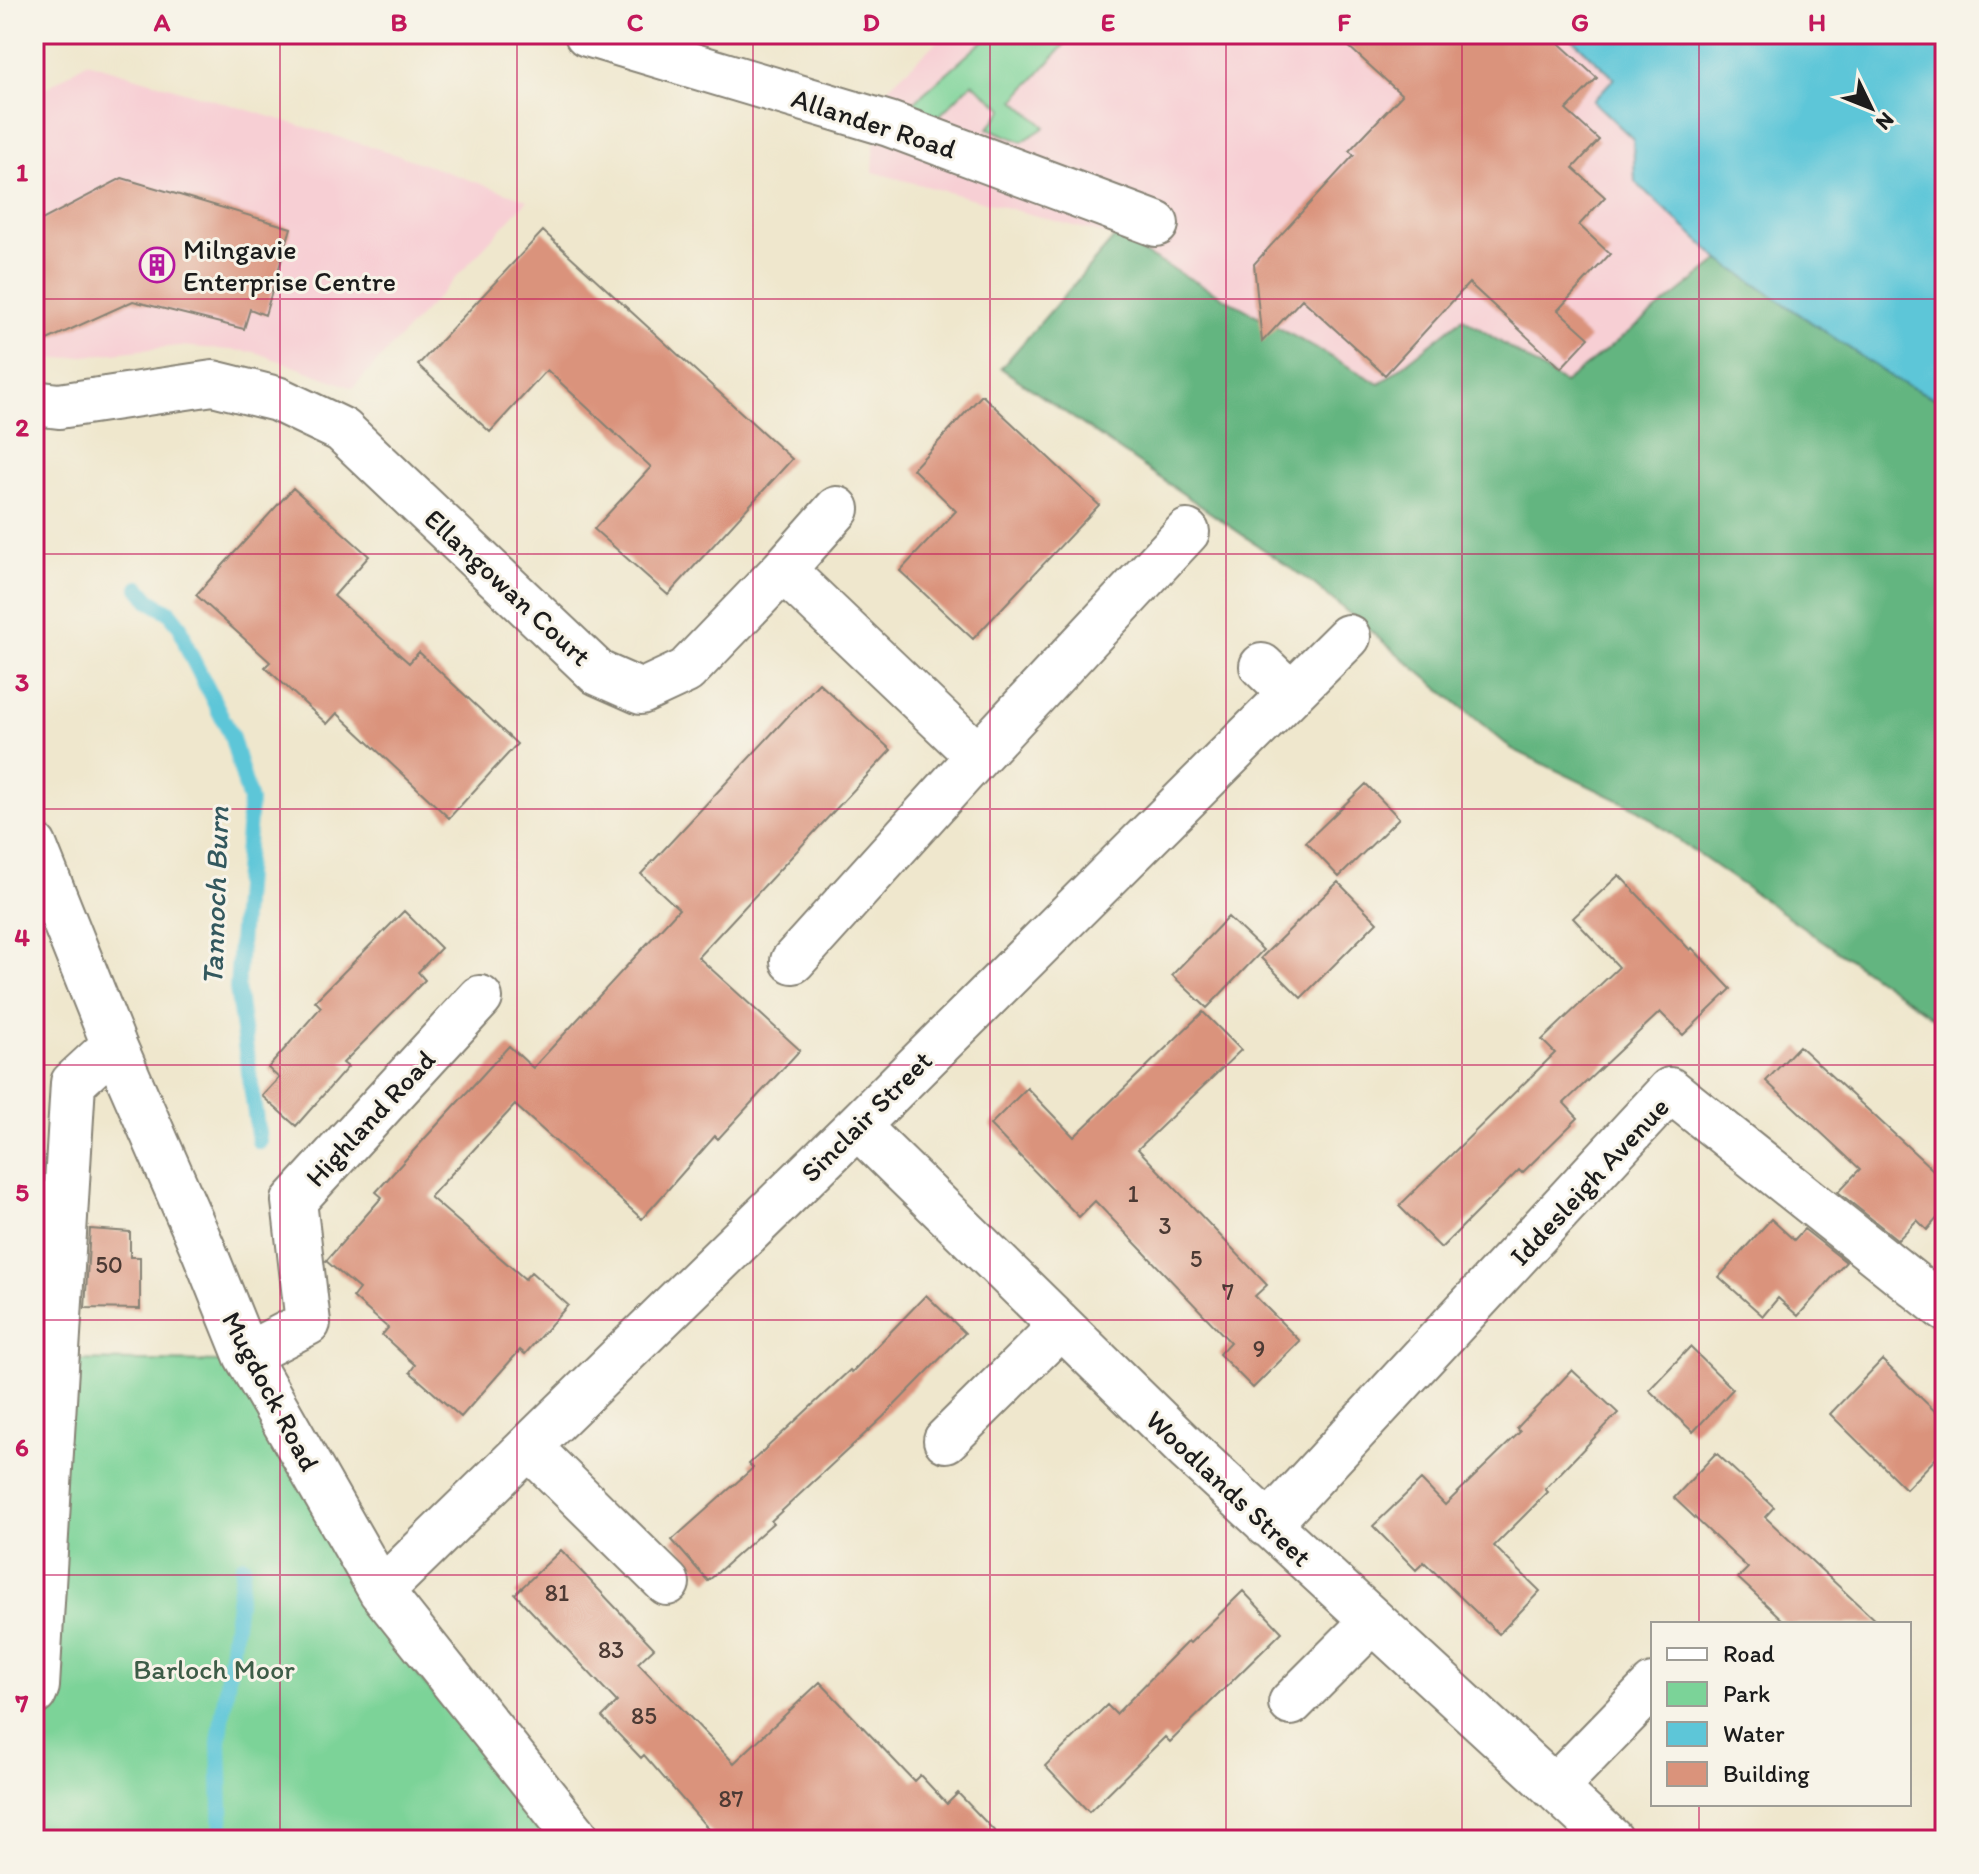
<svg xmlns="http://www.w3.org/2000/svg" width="1979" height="1874" font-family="Itim,sans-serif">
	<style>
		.built { fill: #f7cfd4 }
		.green { fill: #7bd398; stroke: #4c785a; stroke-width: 2 }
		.forest { fill: #64b580; stroke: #40684e; stroke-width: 2 }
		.water { fill: #5dc6d8; stroke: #3c717a; stroke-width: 2 }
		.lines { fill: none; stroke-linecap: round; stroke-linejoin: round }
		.stream { stroke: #5dc6d8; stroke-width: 16 }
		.building { fill: #da937b }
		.minor-casing { stroke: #868274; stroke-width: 48 }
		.minor { stroke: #fff; stroke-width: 44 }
		.grid { fill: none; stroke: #c2185b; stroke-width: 2; stroke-opacity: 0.55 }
		.labels { text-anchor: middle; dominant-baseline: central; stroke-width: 6; stroke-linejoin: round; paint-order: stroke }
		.number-label { font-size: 24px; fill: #4c3a34 }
		.street-label { font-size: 28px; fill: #1c1c1c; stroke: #f7f3e8 }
		.poi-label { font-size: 28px; fill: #1c1c1c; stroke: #f7f3e8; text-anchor: start }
		.park-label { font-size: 28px; fill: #3d5c47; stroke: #f7f3e8 }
		.water-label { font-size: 30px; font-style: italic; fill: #33585e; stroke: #f7f3e8 }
		.neatline { fill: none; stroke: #c2185b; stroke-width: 3 }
		.grid-label { font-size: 26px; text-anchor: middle; font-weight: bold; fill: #c2185b }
	</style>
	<rect width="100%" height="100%" fill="#f7f3e8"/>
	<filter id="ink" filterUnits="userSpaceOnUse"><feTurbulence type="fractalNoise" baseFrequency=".0125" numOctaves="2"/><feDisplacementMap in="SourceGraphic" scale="16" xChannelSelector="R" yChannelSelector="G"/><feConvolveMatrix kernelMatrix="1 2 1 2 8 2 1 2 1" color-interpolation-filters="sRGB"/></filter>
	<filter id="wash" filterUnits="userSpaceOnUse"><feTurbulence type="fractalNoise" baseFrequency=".006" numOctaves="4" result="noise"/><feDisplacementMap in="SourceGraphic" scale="32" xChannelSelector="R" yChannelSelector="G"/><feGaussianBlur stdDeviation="1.8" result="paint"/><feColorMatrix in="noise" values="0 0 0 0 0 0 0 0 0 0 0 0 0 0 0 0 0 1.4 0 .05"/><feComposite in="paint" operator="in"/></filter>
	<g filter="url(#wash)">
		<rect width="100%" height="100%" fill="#efe7cd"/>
		<path class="built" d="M945,34H1567L1614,79L1593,101L1633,139L1635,182L1720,260L1563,383L1463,318L1380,384L1115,237L873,172L877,98Z
			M87,62L389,152L528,200L353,388L255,352L179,346L56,359L34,357V96Z"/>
		<path class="green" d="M991,34H1074L1015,100L1045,127L1022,142L988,128L1004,109L972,83L939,116L908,107Z
			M56,1360L225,1362L421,1680L561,1840H34V1708Z"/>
		<path class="forest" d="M1115,237L1380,384L1463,318L1564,383L1720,260L1896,380L1945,403V1026L1688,847L1639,810L1512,749L1315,585L1001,368Z"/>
		<path class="water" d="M1567,34H1945V403L1896,380L1720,260L1635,182L1633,139L1593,101L1614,78Z"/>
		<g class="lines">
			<path class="stream" d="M139,588L150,601L169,612L180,626L188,650L231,735L250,801L237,988L259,1141
				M222,1840L219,1742L243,1566"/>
		</g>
		<g id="blocks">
			<path class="building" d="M1335,34H1549L1597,78L1566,110L1599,140L1573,168L1605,197L1579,225L1610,254L1558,310L1589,338L1561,368L1469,283L1385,375L1302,299L1262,342L1254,264L1354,155L1349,151L1402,95Z
				M122,178L291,228L265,315L250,309L244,329L133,301L34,346V224Z
				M543,231L792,459L668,595L594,529L651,467L547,370L490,432L418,365Z
				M982,395L1099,505L973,639L900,571L956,511L913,469Z
				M293,488L369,556L334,596L409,663L419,652L517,744L449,818L337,713L327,724L265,667L270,662L196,595Z
				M819,683L891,750L698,957L800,1050L718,1139L715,1136L642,1219L515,1105L430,1197L525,1279L531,1272L568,1305L525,1354L520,1350L461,1417L410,1372L415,1365L382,1335L388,1328L353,1297L359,1289L326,1261L382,1197L376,1192L509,1046L533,1068L679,909L641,874Z
				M1366,784L1399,818L1339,877L1306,842Z
				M1619,875L1690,950L1692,948L1731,989L1683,1035L1660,1012L1564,1103L1578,1118L1522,1173L1519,1170L1441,1248L1399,1206L1555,1053L1542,1040L1619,967L1573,918Z
				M1338,882L1377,922L1301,998L1261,958Z
				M404,911L441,948L418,972L425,980L343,1063L348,1067L296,1126L262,1096L279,1078L268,1068L321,1007L315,1001Z
				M1228,917L1263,950L1207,1008L1172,975Z
				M1203,1012L1241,1050L1138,1149L1267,1285L1255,1296L1300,1341L1253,1388L1219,1354L1230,1342L1095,1201L1079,1217L990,1125L1027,1088L1074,1137Z
				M1799,1046L1945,1181V1209L1927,1230L1917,1220L1898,1240L1838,1192L1860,1169L1766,1081Z
				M1771,1219L1794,1240L1804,1229L1846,1262L1798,1316L1778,1298L1763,1316L1719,1277Z
				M90,1229L130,1232V1257H140V1309L85,1308Z
				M926,1295L965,1333L883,1417L771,1521L773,1523L708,1581L672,1540L753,1468L749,1464L850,1370L852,1372Z
				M1690,1347L1733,1389L1693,1432L1649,1390Z
				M1882,1360L1945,1421V1449L1906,1489L1830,1414Z
				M1572,1370L1618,1413L1545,1489L1548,1492L1494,1546L1540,1591L1499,1634L1424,1562L1416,1570L1373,1526L1421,1480L1445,1505L1520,1432L1517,1428Z
				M1716,1453L1774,1507L1765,1517L1879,1624H1787L1738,1578L1748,1568L1674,1498Z
				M561,1550L654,1648L638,1663L734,1763L820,1682L914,1781L920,1775L947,1804L958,1793L1003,1840H718L644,1755L641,1758L602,1717L617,1702L515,1594Z
				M1243,1591L1282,1632L1170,1742L1165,1737L1089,1812L1045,1766L1107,1705L1116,1714L1188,1641L1190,1643Z"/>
		</g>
	</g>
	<g filter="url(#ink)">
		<use href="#blocks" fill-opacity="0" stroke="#868274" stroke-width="2"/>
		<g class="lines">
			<g class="minor-casing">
				<path id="minor" d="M587,34L889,124L1156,224
					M34,403L59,406L213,383L277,399L342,430L598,673L641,692L686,671L783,570L978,756
					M783,570L837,509
					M1262,666L1291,694
					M34,845L114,1045L204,1251L246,1355L381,1591L579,1840
					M793,961L978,756L1187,532
					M857,1126L1187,1449L1611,1840
					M246,1355L308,1323L294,1201L480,998
					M946,1440L1061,1326
					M529,1447L667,1583
					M1268,1525L1670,1090L1945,1309
					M381,1591L857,1126L1348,637
					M34,1693L37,1686L73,1083L114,1045
					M1291,1703L1373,1621
					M1554,1788L1653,1686"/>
			</g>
			<use href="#minor" class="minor"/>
		</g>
	</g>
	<path class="grid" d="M280,34V1840M517,34V1840M753,34V1840M990,34V1840M1226,34V1840M1462,34V1840M1699,34V1624M34,299H1945M34,554H1945M34,809H1945M34,1065H1945M34,1320H1945M34,1575H1945M1699,1804V1840"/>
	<defs>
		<g id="building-ring" transform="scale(1.8)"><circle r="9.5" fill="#f7f3e8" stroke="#b5179e" stroke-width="1.5"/><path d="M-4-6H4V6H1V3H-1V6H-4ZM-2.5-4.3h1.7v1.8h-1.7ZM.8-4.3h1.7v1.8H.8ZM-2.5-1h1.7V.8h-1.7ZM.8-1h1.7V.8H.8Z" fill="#b5179e"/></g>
	</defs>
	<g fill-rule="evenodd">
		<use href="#building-ring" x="157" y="265"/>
	</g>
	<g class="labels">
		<g class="number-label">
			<text x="1133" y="1193">1</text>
			<text x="1165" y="1225">3</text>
			<text x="1196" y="1258">5</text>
			<text x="109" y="1264">50</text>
			<text x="1228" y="1291">7</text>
			<text x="1259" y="1348">9</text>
			<text x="557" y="1592">81</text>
			<text x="611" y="1649">83</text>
			<text x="644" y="1715">85</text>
			<text x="731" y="1798">87</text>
		</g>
		<g class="street-label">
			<text transform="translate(874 123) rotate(18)">Allander Road</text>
			<text transform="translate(508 587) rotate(43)">Ellangowan Court</text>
			<text transform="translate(866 1116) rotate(-45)">Sinclair Street</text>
			<text transform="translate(370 1118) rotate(-47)">Highland Road</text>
			<text transform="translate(1589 1181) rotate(-47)">Iddesleigh Avenue</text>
			<text transform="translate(271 1391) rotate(62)">Mugdock Road</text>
			<text transform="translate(1229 1488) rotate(43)">Woodlands Street</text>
		</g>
		<g class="poi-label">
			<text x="183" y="249">Milngavie<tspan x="183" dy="32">Enterprise Centre</tspan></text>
		</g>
		<g class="park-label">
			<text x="214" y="1669">Barloch Moor</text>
		</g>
		<g class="water-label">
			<text transform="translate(215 896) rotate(-88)">Tannoch Burn</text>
		</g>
	</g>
	<rect width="1979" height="1874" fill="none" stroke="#f7f3e8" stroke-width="88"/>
	<rect x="1651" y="1622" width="260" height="184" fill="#f7f3e8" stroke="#9f9d96" stroke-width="2"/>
	<rect x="1667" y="1648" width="40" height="12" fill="#ffffff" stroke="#9f9d96" stroke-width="2"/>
	<text x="1723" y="1662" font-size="24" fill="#1c1c1c">Road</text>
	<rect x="1667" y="1682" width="40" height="24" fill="#7bd398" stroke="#9f9d96" stroke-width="2"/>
	<text x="1723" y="1702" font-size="24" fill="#1c1c1c">Park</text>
	<rect x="1667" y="1722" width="40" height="24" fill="#5dc6d8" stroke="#9f9d96" stroke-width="2"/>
	<text x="1723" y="1742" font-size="24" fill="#1c1c1c">Water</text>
	<rect x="1667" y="1762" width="40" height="24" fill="#da937b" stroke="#9f9d96" stroke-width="2"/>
	<text x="1723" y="1782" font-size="24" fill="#1c1c1c">Building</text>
	<g transform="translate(1871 108) rotate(133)" stroke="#f7f3e8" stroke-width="6" paint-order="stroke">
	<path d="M0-6L14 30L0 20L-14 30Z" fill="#1c1c1c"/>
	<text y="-12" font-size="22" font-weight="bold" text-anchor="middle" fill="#1c1c1c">N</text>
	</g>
	<rect x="44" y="44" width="1891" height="1786" class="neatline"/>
	<g class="grid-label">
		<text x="162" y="31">A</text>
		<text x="399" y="31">B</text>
		<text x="635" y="31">C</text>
		<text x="871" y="31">D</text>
		<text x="1108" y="31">E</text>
		<text x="1344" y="31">F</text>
		<text x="1580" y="31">G</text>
		<text x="1817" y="31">H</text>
		<text x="22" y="181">1</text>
		<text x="22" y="436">2</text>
		<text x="22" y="691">3</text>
		<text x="22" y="946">4</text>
		<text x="22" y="1201">5</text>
		<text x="22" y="1456">6</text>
		<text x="22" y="1712">7</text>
	</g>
</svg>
